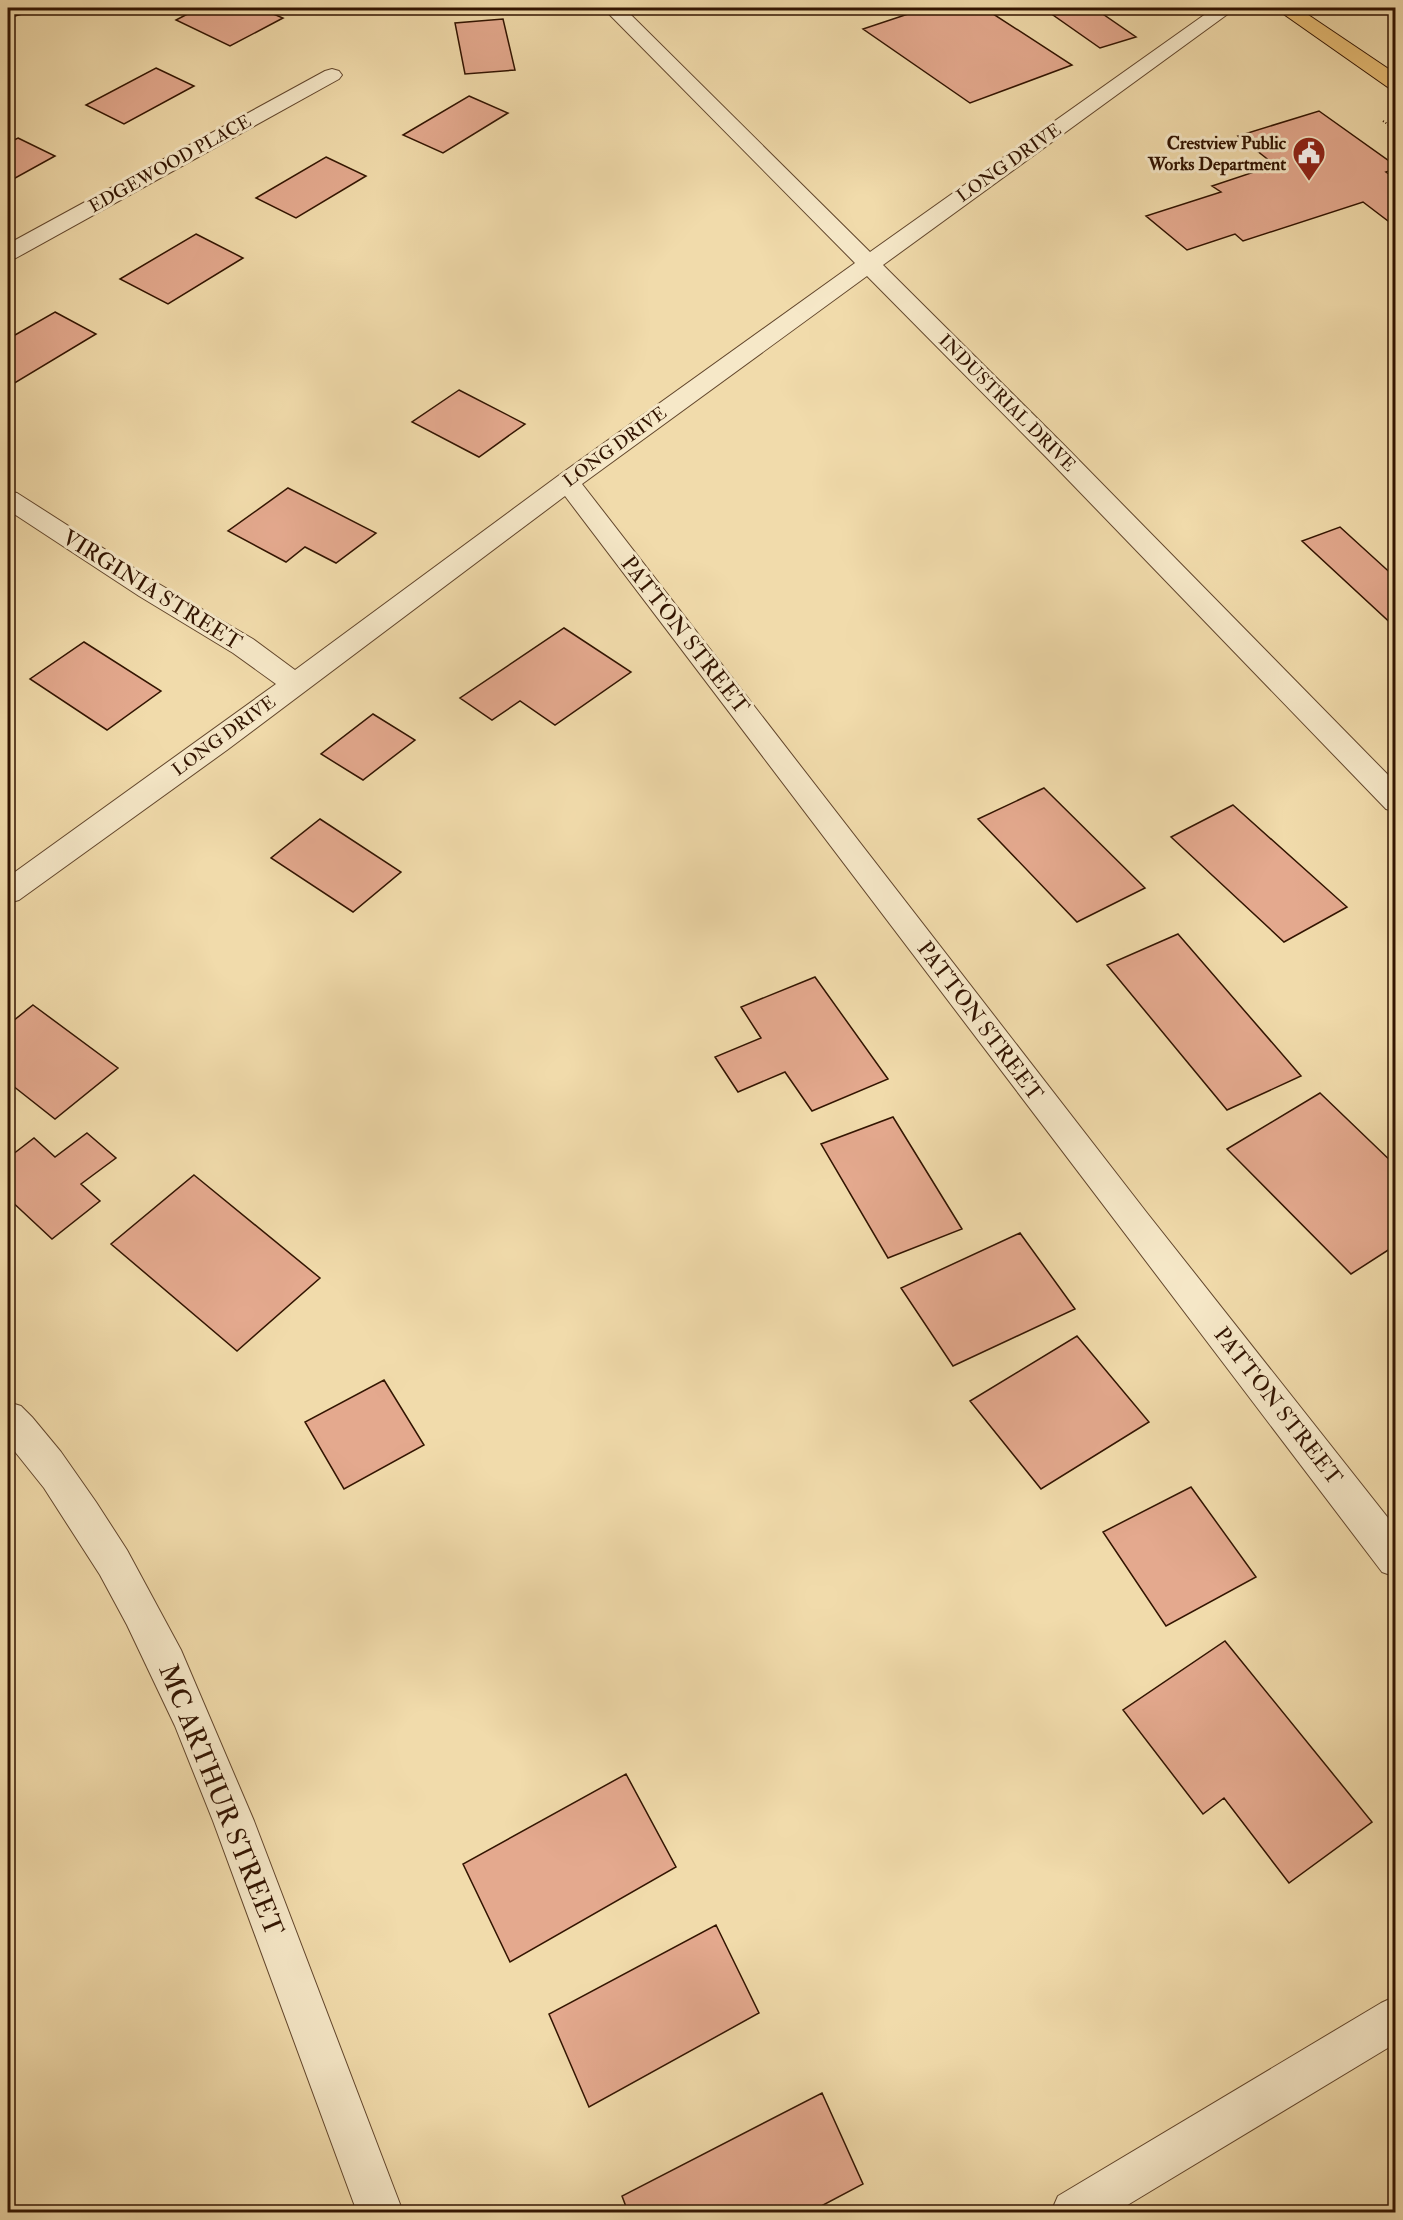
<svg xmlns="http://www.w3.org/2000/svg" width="1403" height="2220" font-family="'IM FELL Double Pica',serif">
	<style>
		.building { fill: #e4a98e; stroke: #321401; stroke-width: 1.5 }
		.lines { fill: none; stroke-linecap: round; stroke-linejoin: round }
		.minor-casing { stroke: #62462c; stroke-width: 2 }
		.major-casing { stroke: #321401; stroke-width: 2 }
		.path { stroke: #321401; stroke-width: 2; stroke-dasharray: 1 2; stroke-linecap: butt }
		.minor { fill: #f6e8c8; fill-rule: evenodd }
		.major { fill: #e8be76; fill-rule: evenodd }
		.labels { text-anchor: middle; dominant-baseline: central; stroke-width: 6; stroke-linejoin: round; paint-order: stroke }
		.far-poi-label { font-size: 18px; font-weight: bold; fill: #321401; stroke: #f6e8c8; text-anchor: end }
		.far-street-label { font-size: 18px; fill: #321401; stroke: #f6e8c8 }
		.street-label { font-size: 22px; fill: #321401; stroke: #f6e8c8 }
		.near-street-label { font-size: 27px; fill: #321401; stroke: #f6e8c8 }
	</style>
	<rect width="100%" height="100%" fill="#f1dbab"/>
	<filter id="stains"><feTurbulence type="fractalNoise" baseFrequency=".00333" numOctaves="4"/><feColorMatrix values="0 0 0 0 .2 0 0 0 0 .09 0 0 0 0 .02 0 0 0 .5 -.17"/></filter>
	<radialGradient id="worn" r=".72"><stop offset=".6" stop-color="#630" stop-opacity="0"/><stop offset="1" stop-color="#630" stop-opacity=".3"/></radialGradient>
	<path class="building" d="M8,8H43L8,18Z
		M197,8H259L283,18L230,46L176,20L199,8Z
		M324,8H417V11L323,13Z
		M926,8H984L1072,65L970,103L863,29Z
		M1043,8H1094L1136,37L1100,48Z
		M503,19L515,70L465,74L455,23Z
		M156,68L194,86L124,124L86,105Z
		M469,96L508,113L443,153L403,135Z
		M1319,111L1396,166V169L1386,172L1396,179V227L1363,202L1243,241L1235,234L1187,250L1146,216L1221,192L1212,186L1275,165L1238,136Z
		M18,138L55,156L8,182V143Z
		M326,157L366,176L296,218L256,198Z
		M196,234L243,258L168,304L120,279Z
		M55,312L96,334L8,387V339Z
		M459,390L525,424L479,457L412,422Z
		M288,488L376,533L336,563L305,547L286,562L228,531Z
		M1340,527L1396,578V628L1302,541Z
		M564,628L631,672L555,725L520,701L492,720L460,698Z
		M84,642L161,691L107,730L30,679Z
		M373,714L415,740L363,780L321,754Z
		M1044,788L1145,888L1077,922L978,819Z
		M1233,805L1347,907L1284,942L1171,837Z
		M320,819L401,872L353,912L271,858Z
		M1178,934L1301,1076L1227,1110L1107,965Z
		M815,977L888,1079L812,1111L785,1072L738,1092L715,1057L761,1038L741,1007Z
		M33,1005L118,1068L55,1119L8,1082V1025Z
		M1320,1093L1396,1166V1245L1351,1274L1227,1149Z
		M893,1117L962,1229L888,1258L821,1144Z
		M87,1133L116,1158L81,1184L100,1201L52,1239L8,1198V1158L34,1138L55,1157Z
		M194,1175L320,1278L237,1351L111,1244Z
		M1020,1233L1075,1309L953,1366L901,1288Z
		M1077,1336L1149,1422L1041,1489L970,1401Z
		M384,1380L424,1445L344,1489L305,1422Z
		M1191,1487L1256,1577L1166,1626L1103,1532Z
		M1225,1641L1372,1822L1289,1883L1224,1798L1203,1814L1123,1710Z
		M626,1774L676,1867L510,1962L463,1864Z
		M716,1925L759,2013L589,2107L549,2014Z
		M822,2093L863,2184L810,2212H628L622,2196Z"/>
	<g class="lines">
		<g class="minor-casing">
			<path id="minor" d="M603,8H624L870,252L1214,8H1236L883,265L1065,446L1396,783V812L1386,809L1047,458L867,276L582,484L1147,1213L1396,1528V1577L1382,1572L565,496L227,750L19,900L8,903V877L276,684L233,653L139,596L8,510V491L17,493L159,584L253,639L295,670L558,476L855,263Z
				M332,69L339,71L342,75L339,79L16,258L8,260V244L325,71Z
				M8,1402L21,1406L32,1417L61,1452L96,1502L127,1550L181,1650L254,1821L403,2212H357L213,1821L175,1726L127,1625L100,1575L44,1488L8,1443Z
				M1396,1996V2043L1116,2212H1051L1058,2196L1381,2003Z"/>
		</g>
		<g class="major-casing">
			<path id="major" d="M1275,8H1298L1396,74V90L1389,88Z"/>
		</g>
		<path class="path" d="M1383,121L1396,130"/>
		<use href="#minor" class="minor"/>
		<use href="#major" class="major"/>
	</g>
	<defs>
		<g id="civic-pin" transform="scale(1.725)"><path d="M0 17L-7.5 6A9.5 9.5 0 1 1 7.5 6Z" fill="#8f2418" stroke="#f6e8c8"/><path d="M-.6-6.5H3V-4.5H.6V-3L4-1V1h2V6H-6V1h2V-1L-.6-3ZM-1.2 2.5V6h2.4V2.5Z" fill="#fff"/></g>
	</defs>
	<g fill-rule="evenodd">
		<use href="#civic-pin" x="1309" y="153"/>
	</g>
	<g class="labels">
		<g class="far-poi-label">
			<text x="1286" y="143">Crestview Public<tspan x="1286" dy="21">Works Department</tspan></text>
		</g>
		<g class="far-street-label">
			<text transform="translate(1009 163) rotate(-35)">LONG DRIVE</text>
			<text transform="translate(170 164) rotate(-29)">EDGEWOOD PLACE</text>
			<text transform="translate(1007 403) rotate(45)">INDUSTRIAL DRIVE</text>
			<text transform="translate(615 447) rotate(-36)">LONG DRIVE</text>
			<text transform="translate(224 736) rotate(-36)">LONG DRIVE</text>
		</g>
		<g class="street-label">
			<text transform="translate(152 590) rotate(32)">VIRGINIA STREET</text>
			<text transform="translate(685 635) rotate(52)">PATTON STREET</text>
			<text transform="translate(980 1021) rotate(53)">PATTON STREET</text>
			<text transform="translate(1278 1406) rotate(52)">PATTON STREET</text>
		</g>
		<g class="near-street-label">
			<text transform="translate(221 1800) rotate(68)">MC ARTHUR STREET</text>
		</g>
	</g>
	<rect width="1403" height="2220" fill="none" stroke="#f1dbab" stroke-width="30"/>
	<rect x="9" y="9" width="1385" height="2202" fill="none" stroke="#321401" stroke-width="3"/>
	<rect x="15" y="15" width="1373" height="2190" fill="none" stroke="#321401" stroke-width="1.5"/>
	<rect width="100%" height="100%" filter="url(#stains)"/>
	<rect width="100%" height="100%" fill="url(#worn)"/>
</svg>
